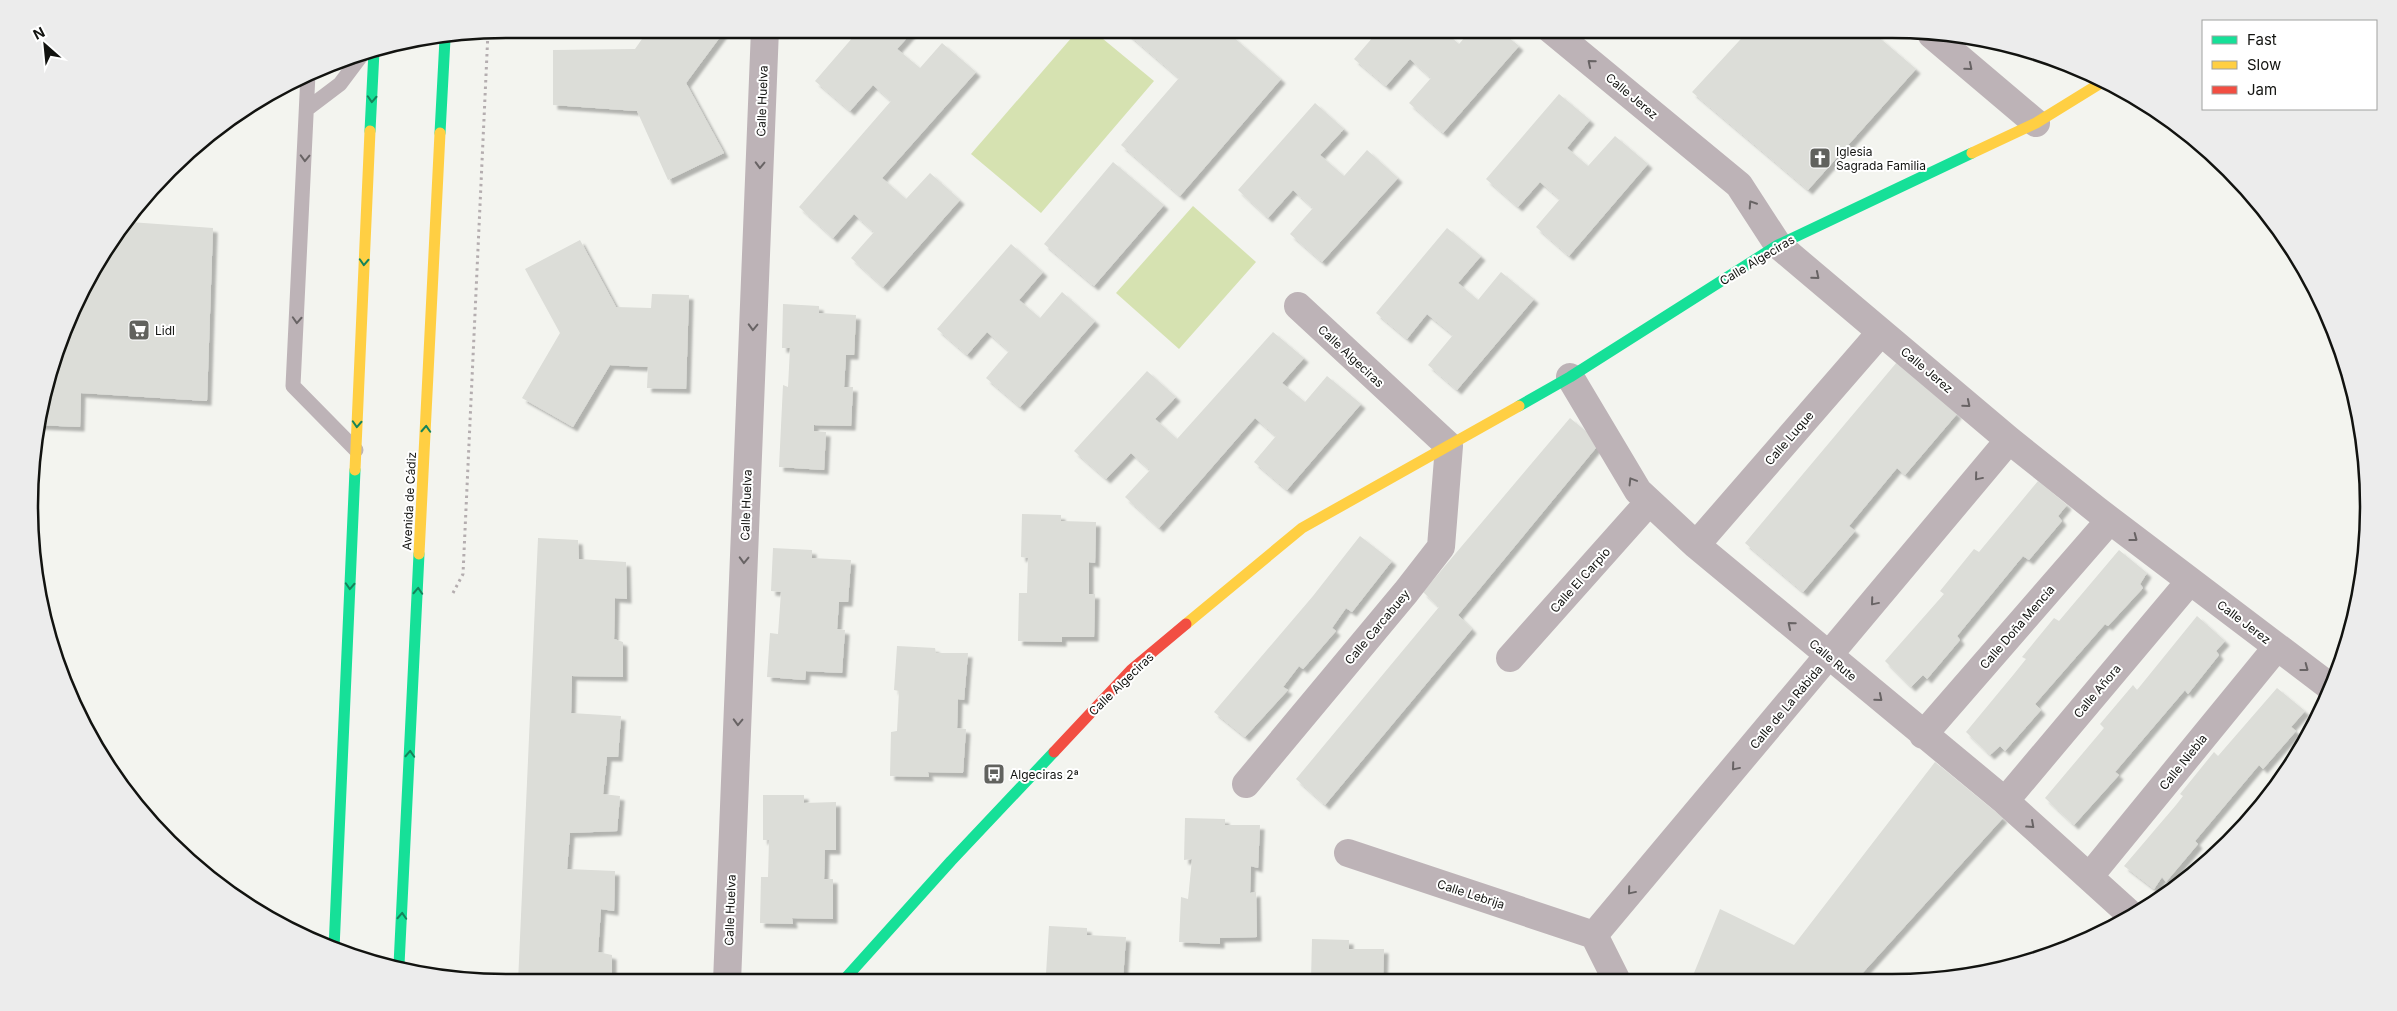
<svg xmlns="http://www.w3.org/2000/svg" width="2397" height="1011" font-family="Inter,sans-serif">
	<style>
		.green { fill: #d6e2b1 }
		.building { fill: #dcddd8; filter: url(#shadow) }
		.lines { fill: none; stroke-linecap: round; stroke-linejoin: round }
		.path { stroke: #b4adaf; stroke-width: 3; stroke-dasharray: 2.5 4; stroke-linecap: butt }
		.lane { stroke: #bdb3b7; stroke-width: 15 }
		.street { stroke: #bdb3b7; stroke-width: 28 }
		.fast { stroke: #16e098; stroke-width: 11 }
		.slow { stroke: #ffcf43; stroke-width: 11 }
		.jam { stroke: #f24e42; stroke-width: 11 }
		.oneway { stroke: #686364 }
		.oneway2 { stroke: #14845b }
		.labels { text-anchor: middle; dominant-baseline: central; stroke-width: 4; stroke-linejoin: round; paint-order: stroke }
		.street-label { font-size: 12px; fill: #121310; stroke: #fff }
		.poi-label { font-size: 12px; fill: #121310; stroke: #fff; text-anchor: start }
		.rim { fill: none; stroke: #121310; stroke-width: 2.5 }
	</style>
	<defs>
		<filter id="shadow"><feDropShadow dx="4.5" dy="4.5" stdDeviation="1" flood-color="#0004"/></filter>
	</defs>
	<rect width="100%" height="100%" fill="#f3f4ef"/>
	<path class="green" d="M1079,29H1091L1154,81L1041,213L971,154Z
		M1193,206L1256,262L1179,349L1116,293Z"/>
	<path class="building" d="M649,29H726L686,83L724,153L668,180L637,111L553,105V50L635,49Z
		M860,29H915L897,49L920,68L942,43L976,72L882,178L906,199L930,173L960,200L883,287L851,258L874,232L854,214L833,238L799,207L891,101L873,85L850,111L815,81Z
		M1122,29H1224L1281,79L1180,196L1121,145L1179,78Z
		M1380,29H1441L1459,44L1472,29H1498L1519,46L1443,133L1409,103L1431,78L1410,59L1386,86L1354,59Z
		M1750,29H1869L1916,69L1808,190L1692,92Z
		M1559,94L1590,120L1567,148L1588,166L1615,136L1648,164L1569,256L1536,227L1560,199L1540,182L1518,207L1486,179Z
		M1315,103L1344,129L1320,155L1344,176L1367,150L1398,178L1322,262L1290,234L1313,208L1293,190L1268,218L1238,190Z
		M1113,162L1164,205L1094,286L1044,244Z
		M130,222L213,228L207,401L81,393L80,427L37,425L38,413L93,267Z
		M1447,228L1481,256L1458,283L1478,300L1501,272L1534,299L1457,390L1428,365L1453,335L1427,314L1407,339L1376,313Z
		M580,240L616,307L651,308L652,294L689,295L686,389L647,388L648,367L610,365L573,427L522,398L560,333L525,269Z
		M1011,244L1043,272L1019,300L1040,318L1062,292L1095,321L1020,407L986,378L1009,351L987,332L967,355L937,329Z
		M783,304L819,306V313L856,315L854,355H846L844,387H853L851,426L814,425V431L826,432L824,470L779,467L783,385L788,387L790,348H782Z
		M1273,332L1304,358L1282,383L1305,402L1327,376L1361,404L1287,490L1254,462L1276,436L1255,418L1159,528L1125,497L1150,470L1131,453L1106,479L1074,451L1147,371L1176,397L1155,419L1177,439Z
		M1897,362L1957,414L1905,475L1897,468L1849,526L1855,531L1803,592L1745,543Z
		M1570,418L1600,443L1458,615L1472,629L1325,805L1296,779L1439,607L1423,592Z
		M2038,481L2067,505L2058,516L2062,521L2029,560L2023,556L1957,636L1960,640L1927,679L1923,675L1911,687L1885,661L1944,594L1940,591L1974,549L1979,552Z
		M1022,514L1061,515V521L1096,522L1095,563L1089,562V594H1095L1094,637H1062V642L1018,641L1019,593H1027L1028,558L1021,557Z
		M1360,536L1392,561L1352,612L1346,608L1332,628L1336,631L1303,669L1299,666L1283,687L1288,690L1245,737L1214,712L1313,596Z
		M538,538L578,540L579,559L626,562L627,599L615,598L614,639L623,642V677L572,676L571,713L621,716L618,757H607L603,794L620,796L617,831L570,833L567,869L615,871L614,911L601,909L598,952L612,955V982H518Z
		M773,548L812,550V558L851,560L848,602H839L837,629L845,630L842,673L806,671L805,680L767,677L770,633L778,634L781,592L771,591Z
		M2119,550L2147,573L2140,584L2143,588L2108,626L2105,624L2035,704L2041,710L2005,751L2000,746L1990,755L1966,732L2014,674L2026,659L2022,657L2054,618L2059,621Z
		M2197,616L2225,641L2216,651L2219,655L2188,694L2185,690L2115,772L2119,775L2074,825L2045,798L2104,728L2100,724L2133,685L2137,690Z
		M897,646L935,648L936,653H968L964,700L958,699L957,728L966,729L963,773L928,772L929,777L890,776L891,732L897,731L899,691L894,690Z
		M2277,688L2305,711L2291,727L2296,731L2263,769L2259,765L2195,841L2198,844L2166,882L2162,877L2154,889L2124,866L2176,805L2183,796L2180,794L2214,752L2218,756Z
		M1935,762L2003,818L1858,978L1707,979L1694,973L1720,909L1794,945Z
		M763,795H804V803L836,802V850H825L824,879H833V919L792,918L793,924L760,923L761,877H768L769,840H763Z
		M1185,818L1225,819V825H1260L1258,868L1251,866L1250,893L1256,892L1257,937L1220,938V944L1179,942L1181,897L1188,899L1192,859L1184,860Z
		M1049,926L1087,928V935L1126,937L1123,980L1055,981V974H1046Z
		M1312,939L1349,940V949H1384L1383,980H1311Z"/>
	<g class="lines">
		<path class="path" d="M453,593L463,574L488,32"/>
		<path class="lane" d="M308,74L293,386L356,450
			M307,109L340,84L364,52"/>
		<path class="street" d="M1550,29L1739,185L1778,245L2009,440L2098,511L2329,686
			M1932,35L2036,123
			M1570,377L1638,491L1696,545L2005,801L2130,914
			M1696,545L1881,332
			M1510,658L1649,502
			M1923,735L2110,520
			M1246,784L1406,592L1441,547L1449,446L1298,306
			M2005,801L2190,581
			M1348,853L1594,935
			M2089,877L2277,647
			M1616,979L1594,935L2009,440
			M727,982L765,29"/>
		<path class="fast" d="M370,131L374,51
			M440,133L445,39
			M1519,406L1570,377L1778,245L1972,153
			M334,949L355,470
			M399,965L419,554
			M843,981L951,861L1054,752"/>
		<path class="slow" d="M1972,153L2036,123L2104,81
			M355,470L370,131
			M419,554L440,133
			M1186,624L1302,528L1519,406"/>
		<path class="jam" d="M1054,752L1131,670L1186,624"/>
	</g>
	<defs><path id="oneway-chevron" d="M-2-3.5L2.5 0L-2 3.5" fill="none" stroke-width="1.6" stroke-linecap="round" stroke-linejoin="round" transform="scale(1.25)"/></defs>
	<g class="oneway">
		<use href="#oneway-chevron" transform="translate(1591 63) rotate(-140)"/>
		<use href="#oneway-chevron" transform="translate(1969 67) rotate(40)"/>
		<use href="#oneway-chevron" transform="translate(305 158) rotate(92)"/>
		<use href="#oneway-chevron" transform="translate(760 165) rotate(92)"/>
		<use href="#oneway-chevron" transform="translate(1752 204) rotate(-123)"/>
		<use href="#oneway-chevron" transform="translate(1816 276) rotate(40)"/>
		<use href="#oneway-chevron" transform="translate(297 320) rotate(93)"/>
		<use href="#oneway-chevron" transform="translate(753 327) rotate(92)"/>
		<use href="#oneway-chevron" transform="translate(1967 404) rotate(40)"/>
		<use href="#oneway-chevron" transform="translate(1978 477) rotate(130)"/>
		<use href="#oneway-chevron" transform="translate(1632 481) rotate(-121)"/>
		<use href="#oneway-chevron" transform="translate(2134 538) rotate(37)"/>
		<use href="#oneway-chevron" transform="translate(744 560) rotate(92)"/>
		<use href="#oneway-chevron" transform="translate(1874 602) rotate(130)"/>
		<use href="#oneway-chevron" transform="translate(1791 625) rotate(-140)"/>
		<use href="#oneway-chevron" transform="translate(2305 668) rotate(37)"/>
		<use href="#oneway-chevron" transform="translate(1879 698) rotate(40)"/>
		<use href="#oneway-chevron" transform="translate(738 722) rotate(92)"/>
		<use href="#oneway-chevron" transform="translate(1735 767) rotate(130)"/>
		<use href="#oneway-chevron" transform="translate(2031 825) rotate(42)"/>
		<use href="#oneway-chevron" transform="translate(1631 891) rotate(130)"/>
	</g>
	<g class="oneway2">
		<use href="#oneway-chevron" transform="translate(372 99) rotate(93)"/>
		<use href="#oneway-chevron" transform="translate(364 262) rotate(93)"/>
		<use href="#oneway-chevron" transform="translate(357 424) rotate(93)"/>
		<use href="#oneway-chevron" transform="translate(426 429) rotate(-87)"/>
		<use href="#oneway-chevron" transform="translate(350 586) rotate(93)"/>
		<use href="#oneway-chevron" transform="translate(418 591) rotate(-87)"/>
		<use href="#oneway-chevron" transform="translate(410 754) rotate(-87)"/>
		<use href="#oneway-chevron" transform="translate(402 916) rotate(-87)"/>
	</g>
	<defs>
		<g id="church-square" transform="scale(1.125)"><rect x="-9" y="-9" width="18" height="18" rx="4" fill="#61625e" stroke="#fff"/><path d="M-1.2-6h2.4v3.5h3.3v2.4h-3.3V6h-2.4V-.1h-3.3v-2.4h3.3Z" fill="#fff"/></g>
		<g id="supermarket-square" transform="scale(1.125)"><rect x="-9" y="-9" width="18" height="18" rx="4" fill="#61625e" stroke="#fff"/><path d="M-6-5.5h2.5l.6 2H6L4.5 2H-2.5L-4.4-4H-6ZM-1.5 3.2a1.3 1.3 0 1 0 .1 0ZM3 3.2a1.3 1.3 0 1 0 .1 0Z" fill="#fff"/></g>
		<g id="bus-square" transform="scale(1.125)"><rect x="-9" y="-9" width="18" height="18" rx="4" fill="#61625e" stroke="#fff"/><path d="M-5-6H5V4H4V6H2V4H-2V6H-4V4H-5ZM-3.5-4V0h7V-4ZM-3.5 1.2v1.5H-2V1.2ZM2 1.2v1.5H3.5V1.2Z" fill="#fff"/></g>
	</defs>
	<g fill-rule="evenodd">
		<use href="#church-square" x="1820" y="158"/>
		<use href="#supermarket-square" x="139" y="330"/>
		<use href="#bus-square" x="994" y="774"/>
	</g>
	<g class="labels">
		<g class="street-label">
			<text transform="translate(1632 96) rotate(40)">Calle Jerez</text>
			<text transform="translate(762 101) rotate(-88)">Calle Huelva</text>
			<text transform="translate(1757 260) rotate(-31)">Calle Algeciras</text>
			<text transform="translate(1351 356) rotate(43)">Calle Algeciras</text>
			<text transform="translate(1927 370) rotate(40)">Calle Jerez</text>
			<text transform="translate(1789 438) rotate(-49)">Calle Luque</text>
			<text transform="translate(409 501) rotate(-87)">Avenida de Cádiz</text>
			<text transform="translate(746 505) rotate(-88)">Calle Huelva</text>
			<text transform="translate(1580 580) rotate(-48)">Calle El Carpio</text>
			<text transform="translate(2244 622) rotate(37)">Calle Jerez</text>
			<text transform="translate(1377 627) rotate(-50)">Calle Carcabuey</text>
			<text transform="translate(2017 627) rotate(-49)">Calle Doña Mencía</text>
			<text transform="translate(1833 660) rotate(40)">Calle Rute</text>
			<text transform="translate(1121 684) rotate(-44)">Calle Algeciras</text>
			<text transform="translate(2097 691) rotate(-50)">Calle Añora</text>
			<text transform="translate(1786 707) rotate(-50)">Calle de La Rábida</text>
			<text transform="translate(2183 762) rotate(-51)">Calle Niebla</text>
			<text transform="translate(1471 894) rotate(18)">Calle Lebrija</text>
			<text transform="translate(730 910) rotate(-88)">Calle Huelva</text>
		</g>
		<g class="poi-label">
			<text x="1836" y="151">Iglesia<tspan x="1836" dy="14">Sagrada Familia</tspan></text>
			<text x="155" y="330">Lidl</text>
			<text x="1010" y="774">Algeciras 2ª</text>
		</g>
	</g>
	<path d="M0 0H2397V1011H0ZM506 38H1892A468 468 0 0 1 2360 506V506A468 468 0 0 1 1892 974H506A468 468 0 0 1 38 506V506A468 468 0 0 1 506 38Z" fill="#ececec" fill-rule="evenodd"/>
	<path class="rim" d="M506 38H1892A468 468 0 0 1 2360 506V506A468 468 0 0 1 1892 974H506A468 468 0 0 1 38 506V506A468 468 0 0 1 506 38Z"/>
	<rect x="2202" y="20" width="175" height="90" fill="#ffffff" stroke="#a0a19f"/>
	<rect x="2212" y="36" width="25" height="8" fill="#16e098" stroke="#a0a19f"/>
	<text x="2247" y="45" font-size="15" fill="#121310">Fast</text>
	<rect x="2212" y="61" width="25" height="8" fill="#ffcf43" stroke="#a0a19f"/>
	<text x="2247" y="70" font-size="15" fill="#121310">Slow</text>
	<rect x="2212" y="86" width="25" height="8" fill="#f24e42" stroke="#a0a19f"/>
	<text x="2247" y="95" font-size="15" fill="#121310">Jam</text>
	<g transform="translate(45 45) rotate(333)" stroke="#ffffff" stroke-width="4" paint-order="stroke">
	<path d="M0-4L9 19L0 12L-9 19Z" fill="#121310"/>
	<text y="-8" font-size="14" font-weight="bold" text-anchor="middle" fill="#121310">N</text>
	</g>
</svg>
